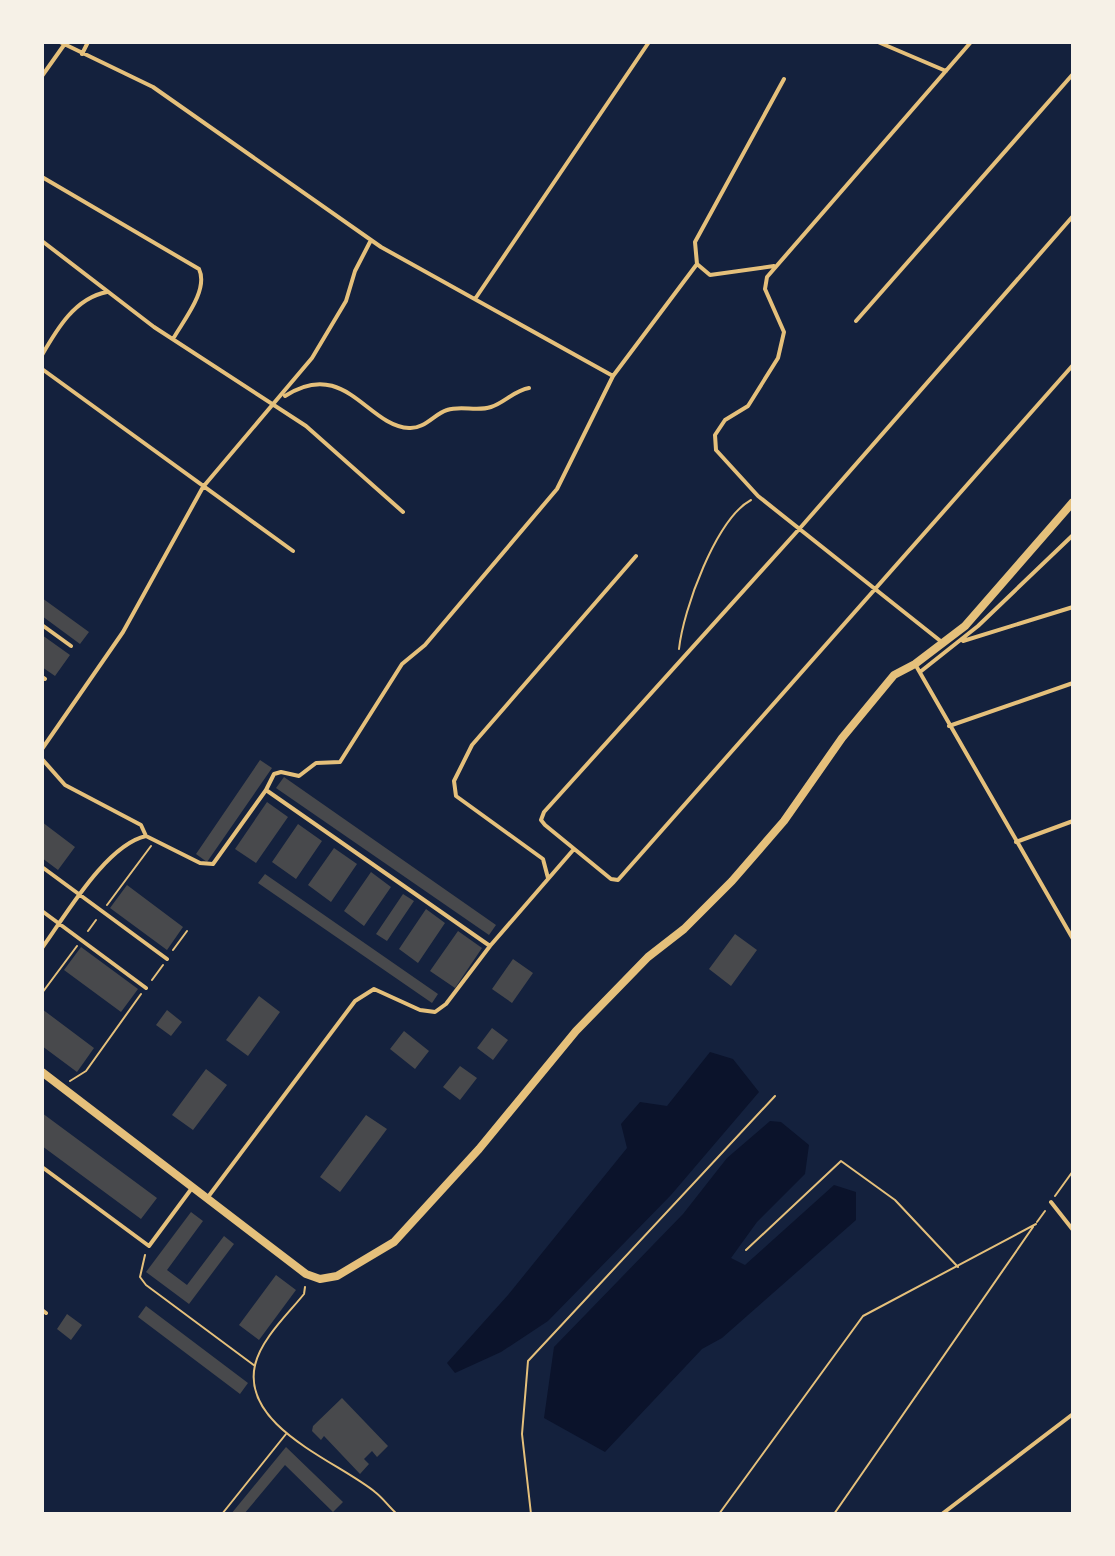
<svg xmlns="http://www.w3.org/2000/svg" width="1115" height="1556" font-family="'DM Sans',sans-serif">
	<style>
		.water { fill: #0b132b }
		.building { fill: #48494c }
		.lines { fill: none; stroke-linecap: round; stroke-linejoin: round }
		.path { stroke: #e5c07b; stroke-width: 2 }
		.service { stroke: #e5c07b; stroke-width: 4 }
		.minor { stroke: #e5c07b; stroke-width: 8 }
	</style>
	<rect width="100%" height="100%" fill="#14213d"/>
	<path class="water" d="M710,1052L733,1059L759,1092L671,1195L548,1321L501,1352L455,1373L447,1363L508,1295L627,1148L621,1124L640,1102L667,1106Z
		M770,1121L781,1122L809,1145L805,1174L757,1222L731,1258L745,1265L834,1185L856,1192V1220L722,1338L702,1349L605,1452L544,1418L554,1347L683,1214L727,1158Z"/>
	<path class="building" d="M42,598L89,632L80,644L42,616Z
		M42,635L70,655L55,676L42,667Z
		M260,760L272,768L207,862L196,854Z
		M284,777L496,925L489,935L276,788Z
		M267,802L288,817L256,863L235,849Z
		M42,822L75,847L58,870L42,858Z
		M298,824L322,841L296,879L272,862Z
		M334,848L357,864L331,902L308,885Z
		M371,872L391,887L364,926L344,911Z
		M265,874L438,994L432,1003L258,883Z
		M127,885L183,927L167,950L110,908Z
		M403,894L414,901L387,941L376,934Z
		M426,909L445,923L418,963L399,949Z
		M458,931L482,948L455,988L430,971Z
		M735,934L757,950L731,986L709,969Z
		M81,947L138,989L121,1012L64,970Z
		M513,959L533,973L512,1003L492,989Z
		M259,996L280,1012L248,1056L226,1040Z
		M42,1009L94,1048L77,1072L42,1046Z
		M167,1010L182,1022L171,1036L156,1025Z
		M492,1028L508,1040L493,1060L477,1048Z
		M404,1031L429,1051L415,1069L390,1049Z
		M460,1066L477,1078L460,1100L443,1087Z
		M206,1069L227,1085L193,1130L172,1115Z
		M42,1113L157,1198L141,1219L42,1146Z
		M366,1115L387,1129L340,1192L320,1177Z
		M191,1212L203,1221L167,1270L187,1285L224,1236L234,1244L189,1304L146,1272Z
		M276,1275L296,1290L259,1340L239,1325Z
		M146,1306L248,1383L240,1394L138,1317Z
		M67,1314L82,1325L71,1340L57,1329Z
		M342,1398L388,1446L377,1457L372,1451L364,1459L369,1464L360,1474L324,1436L321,1440L312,1431L313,1426Z
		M286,1447L343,1502L333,1512L285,1465L244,1514H231Z"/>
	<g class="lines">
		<path class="path" d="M679,649C683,610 716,519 751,500
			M107,905L151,846
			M88,931L96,920
			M173,950L187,931
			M152,980L163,965
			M42,993L77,946
			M70,1081L86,1071L141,994
			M1055,1196L1073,1171
			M1037,1222L1045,1211
			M746,1250L841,1161L895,1200L958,1267
			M145,1255L140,1277L146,1285L255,1366
			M305,1287L304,1294C288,1314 261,1339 255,1365C241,1427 337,1461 375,1492C383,1498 389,1507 397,1514
			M222,1514L286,1434
			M531,1514L522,1434L528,1361L775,1096
			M719,1514L863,1316L1036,1224
			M834,1514L1033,1227"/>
		<path class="service" d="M60,42L153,87L381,247L613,376
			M878,42L946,71
			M82,54L88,42
			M42,76L64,45
			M42,177L199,269C209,290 183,321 173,339
			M1073,216L801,527L544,812L541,820L545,825L611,879L618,880L1073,365
			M42,241L154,327L306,426L403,512
			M774,266L710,275L697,264L695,242L784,79
			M475,299L649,42
			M856,321L1073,74
			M42,355C57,329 75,298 107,292
			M42,369L293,551
			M285,396C345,357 367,426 409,428C425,429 434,414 447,410C462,405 476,412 491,407C504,403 515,390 529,388
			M42,625L71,646
			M963,641L1073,607
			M943,643L758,496L716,450L715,435L725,420L748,406L778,358L784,332L765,289L767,277L971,42
			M915,664L1073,939
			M920,672L978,626L1073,535
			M42,677L45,679
			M949,726L1073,683
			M42,749L123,632L203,487L312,358L346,301L355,271L371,240
			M42,759L65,785L141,825L146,836
			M266,790L274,774L281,772L299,776L316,763L340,762L402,664L425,645L557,489L613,376L697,264
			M1016,842L1073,821
			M42,867L167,959
			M548,878L543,859L456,796L454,781L472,745L636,556
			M42,911L146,988
			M42,948C66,915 106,845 146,836L200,863L213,864L266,790L490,946
			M42,1167L149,1246L192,1188
			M208,1197L355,1001L374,989L420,1010L435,1012L446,1004L490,946L574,849
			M1051,1202L1073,1230
			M42,1310L46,1313
			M942,1514L1073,1414"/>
		<path class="minor" d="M42,1072L306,1274L320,1279L337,1276L394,1242L479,1149L576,1031L648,957L684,929L732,881L784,821L842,738L894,675L915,664L965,626L1073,502"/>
	</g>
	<rect width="1115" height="1556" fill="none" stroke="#f6f1e7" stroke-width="88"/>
</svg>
